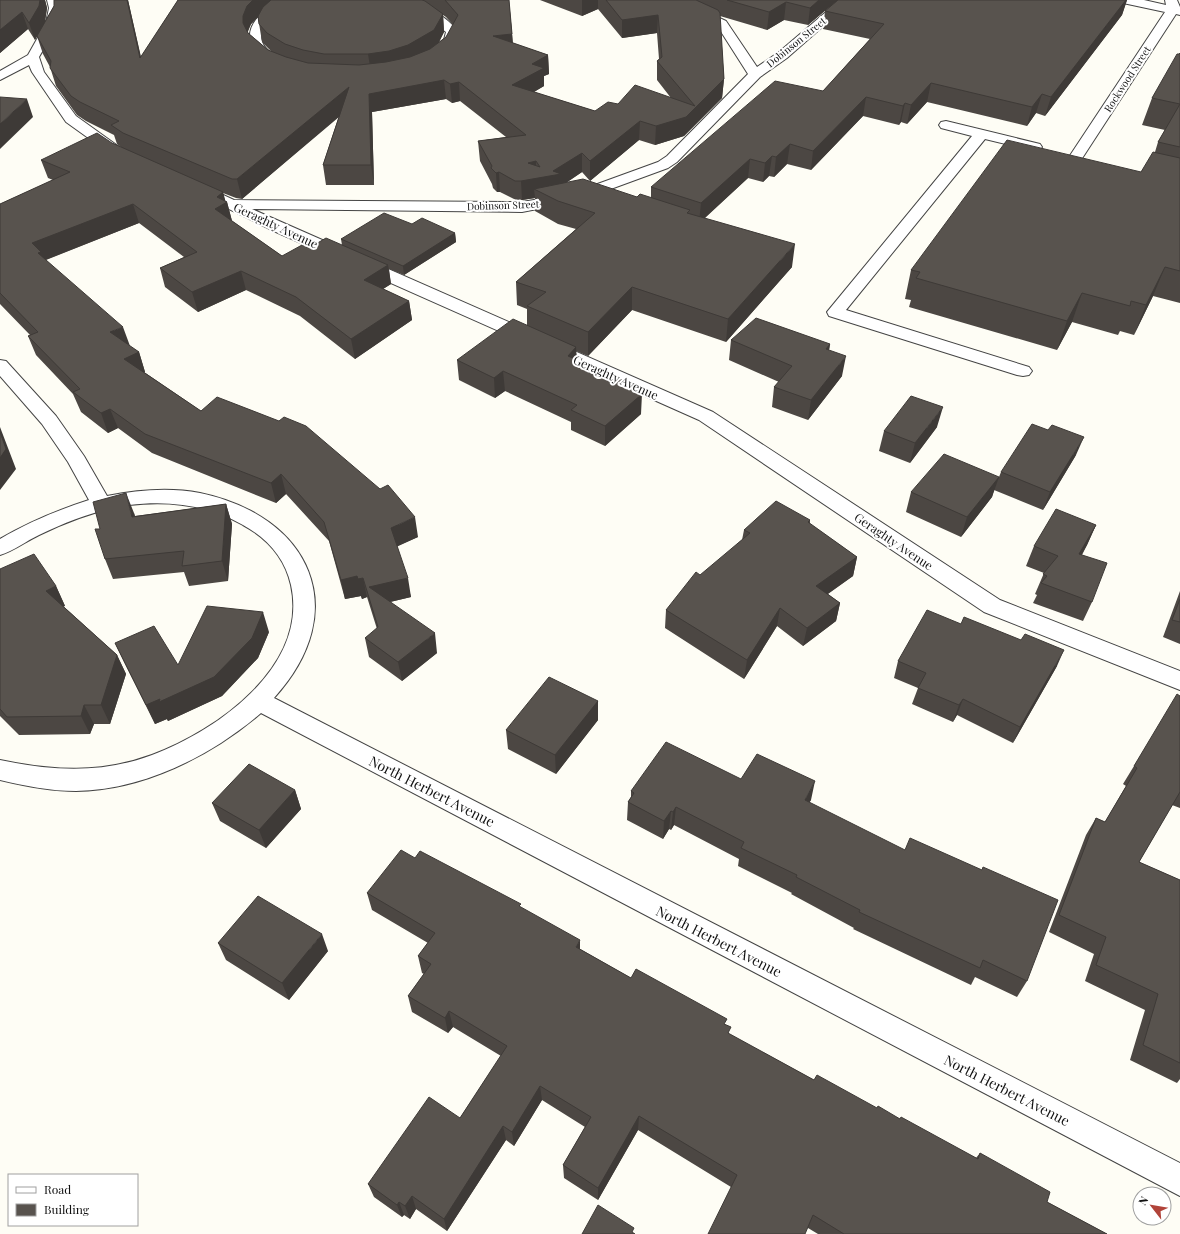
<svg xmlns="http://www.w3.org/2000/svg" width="1180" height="1234" font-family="'Playfair Display',serif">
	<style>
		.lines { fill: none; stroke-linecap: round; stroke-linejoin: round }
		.minor-casing { stroke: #444; stroke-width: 2 }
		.minor { fill: #fff; fill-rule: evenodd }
		.wall { fill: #4c4743; fill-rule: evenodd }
		.shaded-wall { fill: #3e3a37 }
		.building { fill: #58534e; stroke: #3e3a37; fill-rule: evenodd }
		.labels { text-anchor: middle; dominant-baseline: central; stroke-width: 4; stroke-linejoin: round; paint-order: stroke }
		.far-street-label { font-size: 10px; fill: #111; stroke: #fff }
		.street-label { font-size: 12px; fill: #111; stroke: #fff }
		.near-street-label { font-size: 14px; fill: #111; stroke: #fff }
	</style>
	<rect width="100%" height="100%" fill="#fefdf5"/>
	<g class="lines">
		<g class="minor-casing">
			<path id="minor" d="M47,0H59C64,23 50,38 39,57L44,72L76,116L122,149L124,152L122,155H112L66,122L32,72L29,65L0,80V71L28,55L46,23L49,8Z
				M277,0H290C281,13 254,24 263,44C266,51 274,54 278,60L272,64C265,62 259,56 255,51C240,29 261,13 277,0Z
				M390,0C415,0 443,11 458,32L456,41L441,57H433L431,54L444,40L446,32L429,19L392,3Z
				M665,0H681L726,21L757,67L779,52L840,0H853L787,58L760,77L677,162L668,168L578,201L522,212L252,209L713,412L1000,600L1180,671V690L984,612L699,420L276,232L196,193L194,190L196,187H206L234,200L522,202L570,194L658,162L667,156L748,74L718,27L667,3Z
				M1121,0H1144L1166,5L1165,0H1177L1180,7V15L1176,14L1081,160H1071L1069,157L1165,12L1123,3Z
				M946,121L1040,144L1042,147L1040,150L1035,151L985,139L846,310L1029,367L1032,371L1029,375L1023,376L1017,375L829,316L827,312L972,136L941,128L939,125L941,122Z
				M0,360L6,361L56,416L84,456L107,496C137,490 169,487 200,493C310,516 354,610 274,698L1180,1163V1196L261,713C211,756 143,790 76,791C50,791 25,786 0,780V760C52,771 101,774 152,755C217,731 309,666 291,585C285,558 267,538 243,525C208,505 169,500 129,505C97,510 68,521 39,535C26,541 14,551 0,555V539C29,522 58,510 89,500L68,462L42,424L0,376Z"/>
		</g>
		<use href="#minor" class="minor"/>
	</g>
	<path class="wall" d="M0,0H45L47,8L45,21L54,6V0H128L141,57L178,0H509L513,43L548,55L549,74L544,76V86L534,92L595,111L618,104L671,98L657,80V61L659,59L657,33L622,38L598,9L582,16L540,0H1127L1122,15L1045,116L1036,113L1027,126L927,102L907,124L901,122L899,125L863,116L811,170L787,164L774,177L769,176L763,182L748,178L705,218L792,267L726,342L632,310L588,356L576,351L577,360L637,392L641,414L605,446L571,430V422L505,391L495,398L459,380L457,360L527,326V309L517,305L516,282L576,229L558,224L535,211V198L522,200H516L500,192H497L493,188L492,184L480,161L478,141L506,137L460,101L452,103L446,99L372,112L374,185H326L323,165L339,116L242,199L236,198L223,193L225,201L227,202L232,221L282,256L309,248L342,245L341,239L412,224L455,233L456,242L404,275L389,269L391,284L383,289L409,301L412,320L355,359L300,316L246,290L198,312L165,287L160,268L184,257L139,223L46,260L129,346L139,352L145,372H144L201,411L418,537L397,546L411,597L390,602L437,653L402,681L369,657L365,638L377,629L367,597L362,599L361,596L345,599L329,541L286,494L276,503L152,453L118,428L108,433L81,412L73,394L36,355L28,336L30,335L0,304V204L53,180L48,178L41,160L112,143L122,148L117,144L114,135L86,121L77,115L56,86L50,67L43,54L37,36L35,40L28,29L0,53ZM836,1L825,11L823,29L870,39L823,91L651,187V198L637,197L566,183L582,172L590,181L639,140L655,145L684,136L722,98L724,79L720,16L767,30L784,20L808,25ZM443,15L446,17L453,25L446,37L439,42L444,32ZM258,17L262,42L271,51L268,50L248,33L247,32L251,24Z
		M1180,53V303L1153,296L1134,335L1120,331L1118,335L1072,322L1057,350L909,307L911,300L905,299L911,270L1141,172L1155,152L1158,142L1165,130L1142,125L1152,98Z
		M731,340L830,344L829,350L842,376L808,420L772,407L774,387L779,382L729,360Z
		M937,427L910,463L879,451L884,431Z
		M1076,455L1043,510L994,490L992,497L961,537L906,512L911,492L999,477L1001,472Z
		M226,504L232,524L228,581L189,586L184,572L113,579L105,559L100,529L134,513L135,516Z
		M810,520V524L857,557L853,576L828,594L840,603L836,621L803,646L777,626L744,679L665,628L666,610L742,540L744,530Z
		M1096,525L1087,545L1082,555L1092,602L1083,621L1033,603L1037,595L1035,594L1044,573L1026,566L1034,546Z
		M0,569L56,586L65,606H63L117,655L126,674L110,724H94L90,734L19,735L0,716Z
		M1180,591V644L1163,637Z
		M269,632L258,658L222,696L168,721L167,719L155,724L124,662L115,643L178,665Z
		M898,661L1057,666L1013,743L957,715L953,722L912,704L918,688L894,678Z
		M1180,696V808L1172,805L1139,862L1180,880V1079L1177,1083L1130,1060L1145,1010L1085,981L1094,954L1049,932L1086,835L1096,818L1105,822L1126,786L1123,784L1134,766Z
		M598,701V720L556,774L508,749L506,730Z
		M741,779L811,800L809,802L1027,981L1017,997L975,977L971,985L853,929L854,928L791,894L792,893L738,866L739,859L674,825L671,830L669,829L663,839L627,820L628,802L631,797V791Z
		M295,790L301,809L266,848L220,821L212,803Z
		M415,858L521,908L580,949L631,978L726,1025L729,1034L814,1080L900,1119L976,1158L980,1153L1047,1202L1107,1234H818L808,1228L731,1187L638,1130L598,1200L564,1178L563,1165L585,1127L542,1100L514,1146L506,1140L447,1231L416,1209L410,1219L404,1215L402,1217L374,1197L368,1184L460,1118L501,1056L453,1027L448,1033L412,1012L408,996L424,974L422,973L418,956L428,943L372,910L367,893Z
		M218,943L328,951L289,1000L226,960Z"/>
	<path class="shaded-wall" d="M40,0H45L47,8L45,22L35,40L29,23Z
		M127,0H128L145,76L140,58Z
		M253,0H275L251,24L247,34L243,23V16L247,6Z
		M582,0H598V9L582,16Z
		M819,0H838L808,25L810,8Z
		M1126,0H1127L1122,15L1045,116L1051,97Z
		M786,2L784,20L767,30L769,12Z
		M22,12L28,29L0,53V30Z
		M443,14L444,32L436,48L371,73L368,54Z
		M658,15L657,33L622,38V20Z
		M512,34L513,52L493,36Z
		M548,55L549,74L544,76V86L513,104L512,85L532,64Z
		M724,79L722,98L684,136L655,145L656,126L686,117Z
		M444,80L446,99L372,112L374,185L371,165L369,94Z
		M459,82L460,101L452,103L450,84Z
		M931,83L927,102L907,124L911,105Z
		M349,87L352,106L242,199L237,179Z
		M1042,94L1036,113L1027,126L1032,107Z
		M866,97L863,116L811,170L813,151Z
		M27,99L33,117L0,149V124Z
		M905,103L901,122L899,125L903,106Z
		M640,121L639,140L590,181V161Z
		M790,144L787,164L774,177L776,157Z
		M582,153V172L561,186L534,189L535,198L522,200L521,181L528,163L536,161V178L553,171Z
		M772,156L769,176L763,182L765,163Z
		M750,159L748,178L699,223L701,203Z
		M499,172L500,192H497L496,173Z
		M223,192L226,203L227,202L232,221L215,209L217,197Z
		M133,204L139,223L45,260L49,271L32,243Z
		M455,233L456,242L404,275L403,266Z
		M795,244L792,267L726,342L728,319Z
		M388,265L391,284L367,299L364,280Z
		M1165,267L1153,296L1134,335L1146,305Z
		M241,271L246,290L198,312L192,292Z
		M632,287V310L588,356V332Z
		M1082,293L1072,322L1057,350L1067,321Z
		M409,301L412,320L355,359L351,339Z
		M123,327L130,346L110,332Z
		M830,344L827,363L826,349Z
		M576,347L577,367L568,356Z
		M139,352L145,372L131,379L124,359Z
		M846,356L842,376L808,420L811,400Z
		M503,371L505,391L495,398L494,378Z
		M638,387L637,398L642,394L641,414L605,446V426L633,390Z
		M943,407L937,427L910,463L915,443Z
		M110,409L118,428L108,433L101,413Z
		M0,427L16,469L0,490Z
		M1084,437L1076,455L1043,510L1050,492Z
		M281,474L286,494L276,503L271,483Z
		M999,477L992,497L961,537L967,517Z
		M126,493L134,513L140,537L132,517Z
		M226,504L232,524L228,581L222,561Z
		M415,517L418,537L394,548L391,528Z
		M1096,525L1087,545L1070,574L1079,554Z
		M857,557L853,576L813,604L816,586Z
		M357,576L363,578L367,597L362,599L361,596L345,599L341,580Z
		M408,578L411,597L373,606L369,587Z
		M56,586L65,606L56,610L46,591Z
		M840,603L836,621L803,646L807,628Z
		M780,608L777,626L744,679L747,660Z
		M263,612L269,632L258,658L222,696L168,721L167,719L155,724L146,705Z
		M435,633L437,653L402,681L398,662Z
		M1064,650L1057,666L1013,743L1020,727Z
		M117,655L126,674L110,724L101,705Z
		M963,699L957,715L953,722L959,705Z
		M598,701V720L556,774L555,755Z
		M84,705L94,724L90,734L81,716Z
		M815,781L811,800L800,818L805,800Z
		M295,790L301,809L266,848L259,830Z
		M676,807L674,825L671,830L673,812Z
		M671,811L669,829L663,839L664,821Z
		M322,934L328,951L289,1000L282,983Z
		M580,940V957L576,947Z
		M449,1011L453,1027L448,1033L445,1018Z
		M540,1086L542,1100L514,1146L512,1132Z
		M639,1116L638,1130L598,1200V1188Z
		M503,1126L506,1140L447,1231L444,1219Z
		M412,1196L416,1209L410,1219L405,1206Z
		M399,1202L404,1215L402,1217L397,1205Z"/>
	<path class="building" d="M0,0H40L39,6L29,23L22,12L0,30Z
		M54,0H127L140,58L178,0H253L247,6L243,16V23L248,33L268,50L286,57L308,63L359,65L386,62L410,57L430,49L446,37L458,15L445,0H509L512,34L493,36L548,55L532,64L544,68L512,85L595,111L608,102L618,104L635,85L695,106L657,61L662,57L658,15L622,20L606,0H696L718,10L720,13L724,79L686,117L656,126L640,121L590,161L582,153L553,171L561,174L521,181H515L499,172L496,173L491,168L492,166L478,141L526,135L459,82L450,84L444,80L369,94L371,165H323L349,87L237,179H232L123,133L111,125L119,121L80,102L71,96L50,68L51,61L37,36L54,6ZM536,161L540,167L528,163Z
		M271,0H422L425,1L443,14L434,30L408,45L389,51L368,54H324L303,50L285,44L267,33L259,24L258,16L263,7Z
		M727,0H819L810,8L786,2L769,12Z
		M838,0H1126L1051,97L1042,94L1032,107L931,83L911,105L905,103L903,106L866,97L813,151L790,144L776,157L772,156L765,163L750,159L701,203L651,187L775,81L823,91L884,24L825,11Z
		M1180,53V147L1158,142L1180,104L1152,98L1177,54H1179Z
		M0,97L27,99L0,124Z
		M97,133L112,143L223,192L217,197L227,202L215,209L282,256L302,245L309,248L326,238L388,265L364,280L409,301L351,339L296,297L241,271L192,292L160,268L197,252L133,204L32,243L41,252L38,253L123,327L110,332L139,352L124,359L201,411L217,397L279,421L284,417L306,426L380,489L388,485L415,517L391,528L408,578L369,587L435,633L398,662L365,638L378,627L363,578L358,579L357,576L341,580L324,522L281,474L271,483L145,434L110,409L101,413L73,392L80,389L28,336L38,332L0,293V204L70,172L41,160Z
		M1007,140L1141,172L1153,152L1180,158V271L1165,267L1146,305L1131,301L1130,306L1082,293L1067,321L916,278L920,272L911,270Z
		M583,179L637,197L640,194L690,210L687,213L795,244L728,319L632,287L588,332L527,306L546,292L516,282L595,213L558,201L534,189Z
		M384,213L412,224L422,218L455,233L403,266L341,239Z
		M756,318L830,344L826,349L846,356L811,400L774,387L792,366L731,340Z
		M513,319L576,347L568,356L638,387L633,390L642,394L605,426L571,410L577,405L503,371L494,378L457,360Z
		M911,396L943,407L915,443L884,431Z
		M1032,424L1048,430L1052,425L1084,437L1050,492L1001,472Z
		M0,432L6,449L0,458Z
		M944,454L999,477L967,517L911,492Z
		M126,493L132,517L226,504L222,561L182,566L184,551L105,559L95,529H100L93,502Z
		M776,501L810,520L808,522L857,557L816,586L840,603L807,628L780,608L747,660L666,610L696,572L700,575L750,533L744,530Z
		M1056,509L1096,525L1079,554L1107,563L1092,602L1041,583L1047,576L1043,574L1058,556L1034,546Z
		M34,554L56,586L46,591L117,655L101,705H84L81,716L7,717L0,709V569Z
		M1180,599V622L1172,620Z
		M207,606L263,612L252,638L214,677L159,702L160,699L146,705L115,643L154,626L178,665Z
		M927,610L961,624L964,617L1021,640L1025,634L1064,650L1020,727L963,699L959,705L918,688L926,673L898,661Z
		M549,677L598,701L555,755L506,730Z
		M1177,694L1180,696V792L1139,862L1180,880V1063L1143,1045L1158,994L1096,965L1106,937L1059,915L1096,818L1105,822L1137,768L1134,766Z
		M666,742L741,779L757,754L815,781L805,800L905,850L910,838L982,870L983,867L1058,900L1027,981L983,960L980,968L859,912L860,910L796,877L797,875L741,848L744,842L676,807L673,812L671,811L664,821L628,802L634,793L631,791Z
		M249,764L295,790L259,830L212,803Z
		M401,850L415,858L420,851L521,904L519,906L580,940L576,947L631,978L636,969L727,1019L724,1024L731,1027L728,1033L814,1080L817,1075L877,1108L878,1106L900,1119L901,1117L978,1159L980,1153L1050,1192L1047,1202L1107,1234H844L813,1215L805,1234H708L737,1175L639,1116L598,1188L563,1165L591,1117L540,1086L512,1132L503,1126L444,1219L412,1196L405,1206L399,1202L397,1205L368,1184L429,1097L460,1118L507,1046L449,1011L445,1018L408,996L431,964L418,956L435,933L367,893Z
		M258,896L322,934L282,983L218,943Z
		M598,1205L634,1228L632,1232L635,1234H582Z"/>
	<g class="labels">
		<g class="far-street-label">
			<text transform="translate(796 42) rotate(-39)">Dobinson Street</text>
			<text transform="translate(1127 79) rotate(-57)">Rockwood Street</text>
			<text transform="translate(503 205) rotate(-2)">Dobinson Street</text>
		</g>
		<g class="street-label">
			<text transform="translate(276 225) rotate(25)">Geraghty Avenue</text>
			<text transform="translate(616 377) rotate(24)">Geraghty Avenue</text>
			<text transform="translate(894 541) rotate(34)">Geraghty Avenue</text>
		</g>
		<g class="near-street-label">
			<text transform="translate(432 791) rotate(27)">North Herbert Avenue</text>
			<text transform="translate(719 941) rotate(27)">North Herbert Avenue</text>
			<text transform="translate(1007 1090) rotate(27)">North Herbert Avenue</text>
		</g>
	</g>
	<rect x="8" y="1174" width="130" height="52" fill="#ffffff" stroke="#a0a0a0"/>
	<rect x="16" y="1187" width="20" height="6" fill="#ffffff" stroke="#a0a0a0"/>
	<text x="44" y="1194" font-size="12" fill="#111111">Road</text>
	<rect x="16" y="1204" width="20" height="12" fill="#58534e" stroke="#a0a0a0"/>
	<text x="44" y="1214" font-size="12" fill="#111111">Building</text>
	<g transform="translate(1152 1206) rotate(301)"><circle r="19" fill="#ffffff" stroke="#a0a0a0"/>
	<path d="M0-3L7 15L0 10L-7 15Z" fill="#b14339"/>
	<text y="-6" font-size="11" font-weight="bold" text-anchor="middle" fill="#111111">N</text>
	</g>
</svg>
